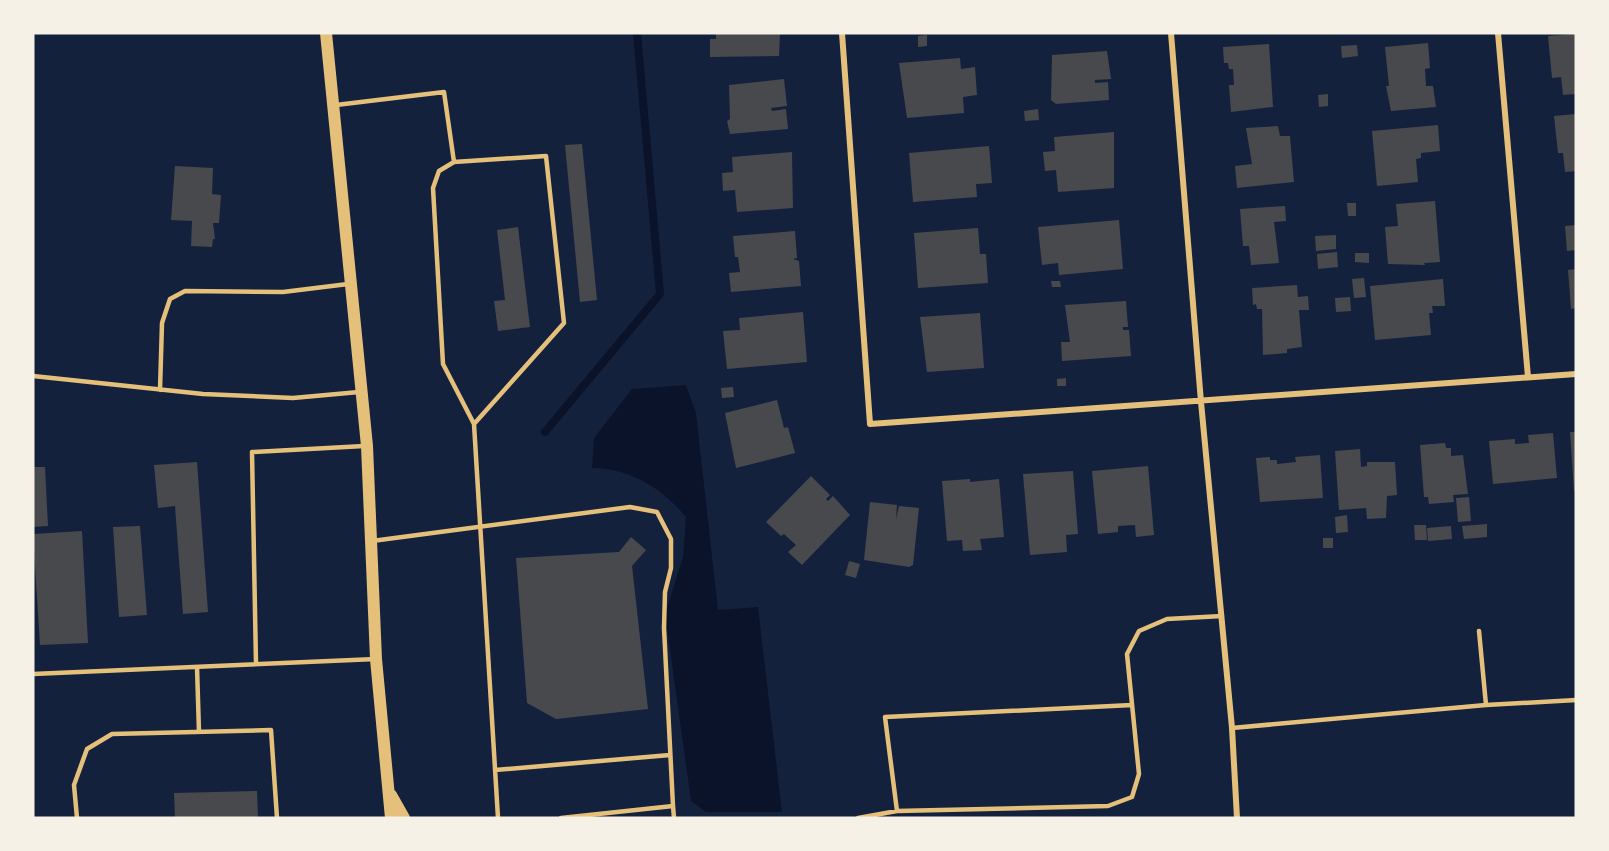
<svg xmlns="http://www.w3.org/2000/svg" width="1609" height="851" font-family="Manrope,sans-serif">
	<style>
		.water { fill: #0b132b }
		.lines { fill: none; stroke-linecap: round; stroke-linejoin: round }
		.stream { stroke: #0b132b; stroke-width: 8 }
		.building { fill: #48494c }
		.service { stroke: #e5c07b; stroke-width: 4.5 }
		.minor { stroke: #e5c07b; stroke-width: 6 }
		.secondary { stroke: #e5c07b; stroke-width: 12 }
	</style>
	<rect width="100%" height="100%" fill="#14213d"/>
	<path class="water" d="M686,385L696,413L718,610L758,607L782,812H706L691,801L665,614L683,557L686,517C662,488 629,468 592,468L594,438L632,389Z"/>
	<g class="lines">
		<path class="stream" d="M545,432L660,294L637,33"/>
	</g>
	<path class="building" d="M716,33H780L779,56L710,57V39H716Z
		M1576,34V94L1563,95L1561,77L1552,78L1548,36Z
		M927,35V46L918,47V36Z
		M1428,43L1430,68L1425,69L1426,86H1433L1436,107L1391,111L1386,86H1389L1385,47Z
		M1269,44L1273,107L1231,112L1229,85H1234L1233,69H1229L1228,63H1224L1223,47Z
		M1357,45L1358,56L1342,58L1341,46Z
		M1107,51L1111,79L1095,80V83L1108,82L1109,100L1056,104L1051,100L1052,55Z
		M960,58L961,69L975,67L977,95L963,97L964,113L907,118L899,63Z
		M784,79L787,106L771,108L772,111L786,109L788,129L730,134L727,121L730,119L729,85Z
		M1328,94V106L1319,107L1318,95Z
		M1038,109L1039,120L1025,121L1024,111Z
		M1576,114V171L1565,172L1563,153H1558L1554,116Z
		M1438,125L1440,151L1421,153V158L1416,159L1418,182L1377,186L1372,131Z
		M1278,126L1280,136H1290L1294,182L1237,188L1235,166L1252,164L1246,128Z
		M1114,132V188L1058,192L1056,170L1045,171L1043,152L1055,151L1054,137Z
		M582,144L597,300L580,302L565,145Z
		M989,146L992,183L976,184L977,197L913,202L909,153Z
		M792,152L793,208L737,212L735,190L723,191L722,173L733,172L732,157Z
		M175,166L213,168L212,194L221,195L219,223H213L215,239H213L212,247L191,246L192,221L171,220Z
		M1435,201L1440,262L1424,263L1425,265L1388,264L1385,227L1398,226L1396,204Z
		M1347,203H1356V216H1348Z
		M1285,206L1286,221L1274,222L1279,263L1251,265L1249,246H1243L1240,209Z
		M1119,220L1123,269L1059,275L1058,263L1042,265L1038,227Z
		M1576,225V250L1567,251L1565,226Z
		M518,227L530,327L498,331L494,301L505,300L497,230Z
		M978,228L980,254H986L988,283L918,288L914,233Z
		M795,231L797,258L793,259L799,261L801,286L731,292L729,273L740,272L738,257H735L733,236Z
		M1336,235V249L1316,251L1315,236Z
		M1337,252L1338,267L1318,269L1317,254Z
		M1355,253H1369V263L1355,262Z
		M1576,269V308L1571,309L1568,270Z
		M1364,278L1366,297L1354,298L1352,279Z
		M1443,279L1445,306H1432L1433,313H1429L1431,335L1375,340L1370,286Z
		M1051,281H1060L1061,287H1052Z
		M1297,285L1298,297L1308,296L1309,310H1299L1302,347L1287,349V353L1263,355L1262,309H1257L1256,304L1253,305L1252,288Z
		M1350,297L1351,311L1336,312L1335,298Z
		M1126,301L1128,327H1123V330H1129L1131,356L1062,361L1061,342H1070L1065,305Z
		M803,312L807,362L727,369L723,331L740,330L739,318Z
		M980,313L984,368L927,372L920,317Z
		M1066,378V386H1057V379Z
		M733,387L734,397L722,398L721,388Z
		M777,400L784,428L788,427L795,453L736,468L725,413Z
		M1570,432H1576V491H1574Z
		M1553,433L1557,478L1493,484L1489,441L1515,439V444L1529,443L1528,435Z
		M1445,443L1446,448H1451V456L1463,455L1468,494L1453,495L1454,502L1429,504L1428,497H1424L1420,445Z
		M1360,449L1361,467L1367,466V462H1395L1397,495L1387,496L1386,518L1367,519L1366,508L1339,510L1335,451Z
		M1320,455L1323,498L1260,502L1256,458L1270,457V460H1277V464L1296,462L1295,457Z
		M197,462L208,612L183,614L175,506L158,508L154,465Z
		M1148,466L1154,535L1136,537L1135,525L1118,526V532L1098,534L1092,471Z
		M33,467H45L48,526L33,527Z
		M1073,471L1078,534L1066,535L1067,552L1030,555L1023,474Z
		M811,476L830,495L826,499L828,501L833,496L850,515L802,565L788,552L796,545L784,534L781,536L766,522Z
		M970,479V482L999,479L1004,537L980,539L982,550L963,551L962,540L947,541L942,481Z
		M1469,497L1471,521L1458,522L1456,498Z
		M870,502L897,505L896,519L899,506L919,508L913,565L909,567L864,560Z
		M1347,515L1348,532L1336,533L1335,517Z
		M1487,524V537L1464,539L1462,526Z
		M1414,525H1426L1427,540H1415Z
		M140,526L147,615L119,617L113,527Z
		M1451,526L1452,539L1428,541L1427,528Z
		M82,531L88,643L40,645L33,534Z
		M631,537L646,550L632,566L648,709L556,719L527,703L516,558L619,552Z
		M1323,538H1333V548H1323Z
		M849,561L860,564L856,578L845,575Z
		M257,791L258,818H175L174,793Z"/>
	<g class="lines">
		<path class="service" d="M336,105L444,92L454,162L546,156L564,323L474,424L498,818
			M454,162L439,171L433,188L443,364L474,424
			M33,376L203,394L293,398L359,392
			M160,390L162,323L170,299L185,291L283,292L348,284
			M372,541L630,507L657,512L671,539V568L665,592L664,628L673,806
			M1479,631L1486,705
			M256,664L252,452L364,446
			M197,667L199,732
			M33,674L376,659
			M1232,728L1486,705L1576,700
			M495,770L670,755
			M897,811L885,717L1132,705
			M77,818L74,785L87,749L112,734L271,730L277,818
			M561,818L673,806L674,818
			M858,818L897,811L1108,806L1132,797L1139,774L1127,654L1139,631L1167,619L1222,616"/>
		<path class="minor" d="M842,33L870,424L1576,374
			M1171,33L1201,402L1232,728L1237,818
			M1498,33L1528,377"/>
		<path class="secondary" d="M326,33L367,446L376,659L391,818
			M391,795L404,818"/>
	</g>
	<rect width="1609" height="851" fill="none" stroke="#f6f1e7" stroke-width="69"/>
</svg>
